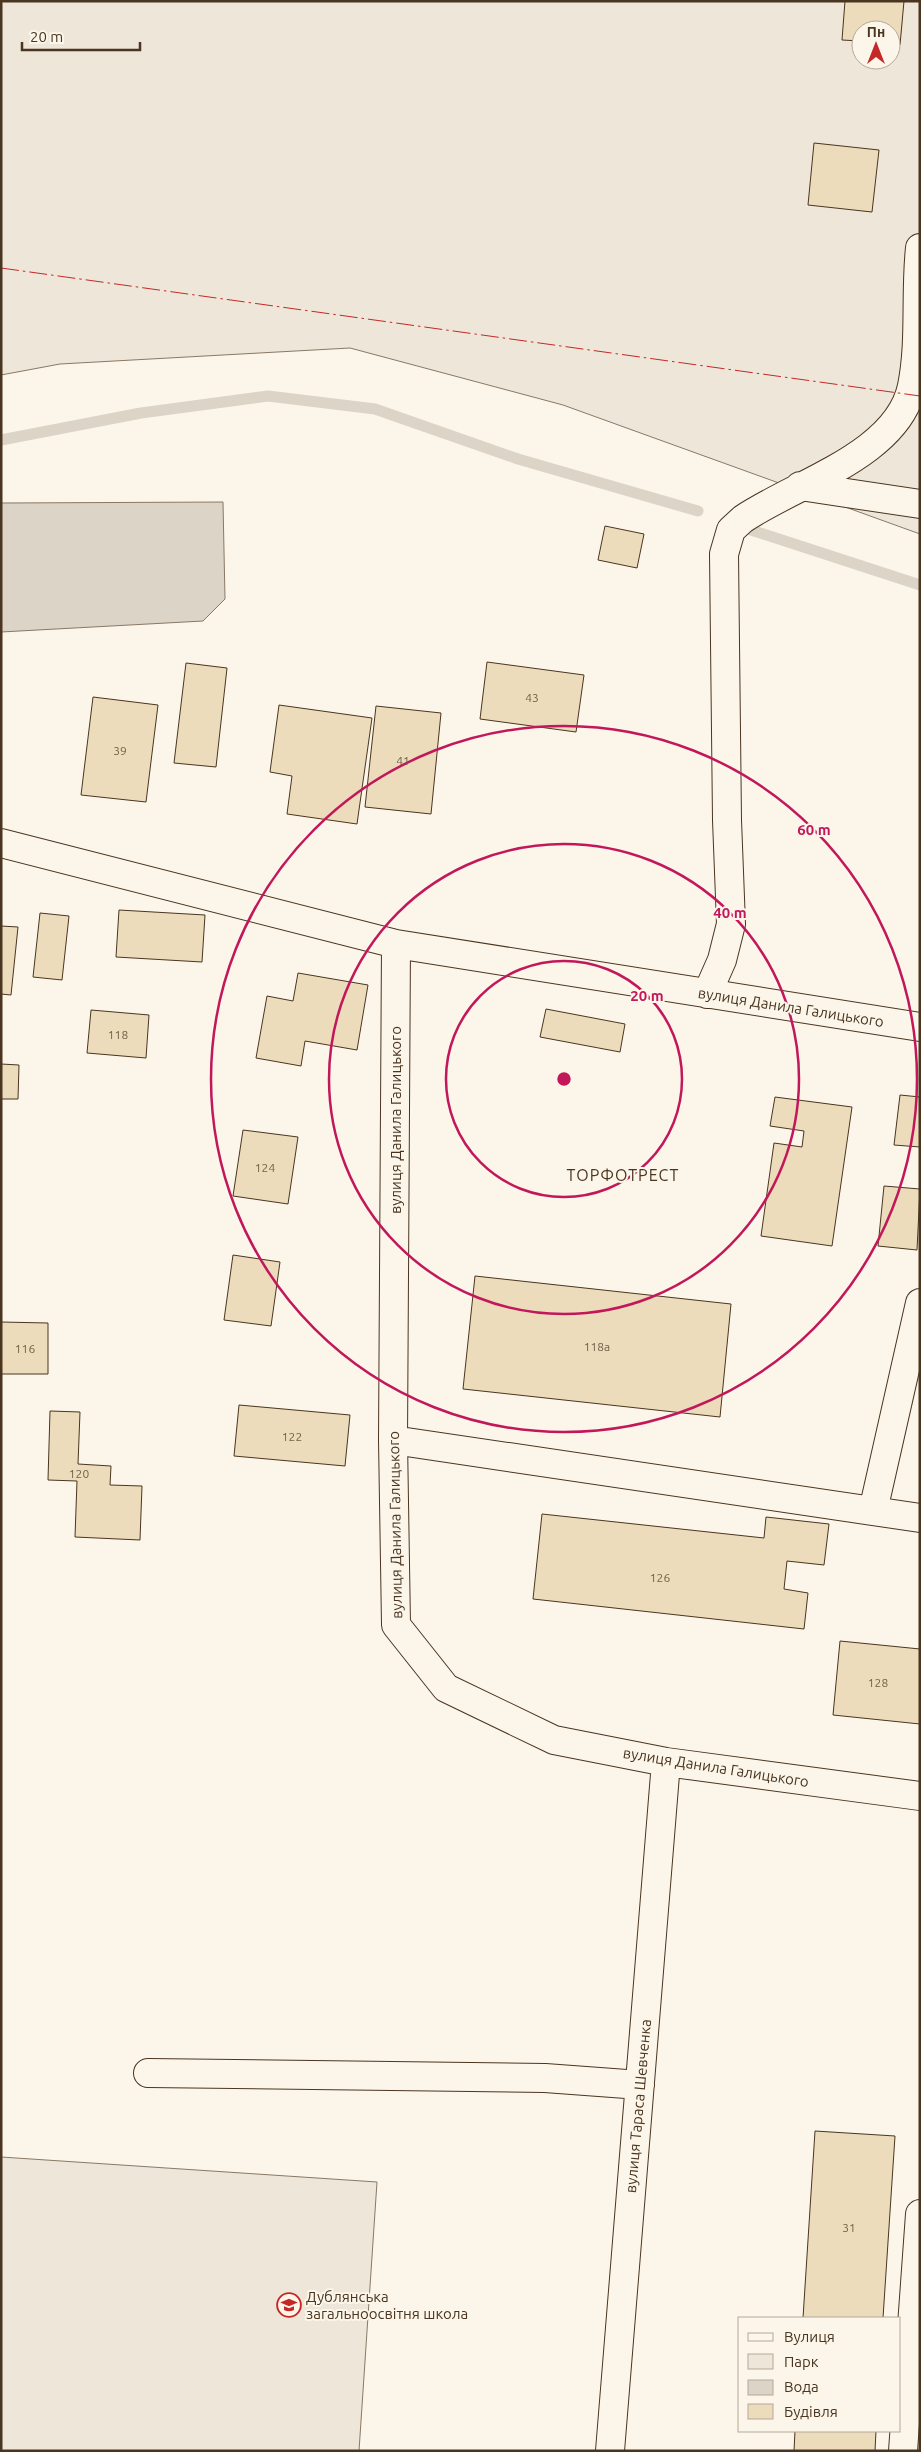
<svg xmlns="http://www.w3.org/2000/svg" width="921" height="2452" font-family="Ubuntu,sans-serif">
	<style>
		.green { fill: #ede6d9; stroke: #887966; fill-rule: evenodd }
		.water { fill: #dcd4c6; stroke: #887966 }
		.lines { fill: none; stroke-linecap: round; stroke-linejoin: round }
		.stream { stroke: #dcd4c6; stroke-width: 11 }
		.building { fill: #ecdcbc; stroke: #4a3520 }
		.minor-casing { stroke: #4a3520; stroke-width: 30 }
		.minor { stroke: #fbf6e9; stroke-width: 28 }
		.power { stroke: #c62828; stroke-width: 1; stroke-dasharray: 18 4 2.5 4; stroke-linecap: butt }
		.ring { fill: none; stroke: #c2185b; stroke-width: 2.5 }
		.labels { text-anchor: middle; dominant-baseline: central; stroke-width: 4; stroke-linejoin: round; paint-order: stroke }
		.number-label { font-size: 12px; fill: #725f47 }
		.street-label { font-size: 15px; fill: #4a3520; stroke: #fbf6e9 }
		.poi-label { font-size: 15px; fill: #4a3520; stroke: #fbf6e9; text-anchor: start }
		.neighbourhood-label { font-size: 16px; letter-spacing: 1px; fill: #4a3520; stroke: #fbf6e9 }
		.centre { fill: #c2185b; stroke: #fbf6e9; stroke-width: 2.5 }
		.ring-label { font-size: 15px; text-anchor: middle; font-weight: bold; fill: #c2185b; stroke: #fbf6e9; stroke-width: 4; stroke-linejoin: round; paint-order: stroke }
	</style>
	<rect width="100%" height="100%" fill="#fbf6e9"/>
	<path class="green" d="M1,1H920V534L563,405L350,348L60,364L1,375ZM861,30H891V60H861Z
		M1,2157L377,2182L359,2451H1Z"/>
	<path class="water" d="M223,502L225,599L203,621L1,632V503Z"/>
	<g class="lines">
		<path class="stream" d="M1,440L141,413L268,396L375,409L518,459L698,511
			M751,530L920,585"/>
	</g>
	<path class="building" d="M845,1H904L900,45L891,44V30H861V41L842,40Z
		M814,143L879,150L872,212L808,205Z
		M605,526L644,534L637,568L598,560Z
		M487,662L584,675L576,732L480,719Z
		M186,663L227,668L216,767L174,763Z
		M93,697L158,705L146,802L81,795Z
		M279,705L372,718L357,824L287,814L292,776L270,772Z
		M376,706L441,713L431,814L365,807Z
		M119,910L205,915L202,962L116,957Z
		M40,913L69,916L62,980L33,977Z
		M1,926L18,927L11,995L1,994Z
		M298,973L368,985L357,1050L305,1041L301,1066L256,1058L267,996L293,1001Z
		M546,1009L625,1024L620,1052L540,1037Z
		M91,1010L149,1015L146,1058L87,1053Z
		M1,1064L19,1065L18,1099H1Z
		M900,1095L920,1097V1147L894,1145Z
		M775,1097L852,1107L832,1246L761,1236L774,1143L802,1147L804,1131L770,1126Z
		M243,1130L298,1137L288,1204L233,1196Z
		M884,1186L920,1189L917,1250L878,1246Z
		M233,1255L280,1262L271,1326L224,1320Z
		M475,1276L731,1304L720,1417L463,1389Z
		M1,1322L48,1323V1374H1Z
		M239,1405L350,1415L345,1466L234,1456Z
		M50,1411L80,1412L78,1464L111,1466L110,1485L142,1486L140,1540L75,1537L77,1481L48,1480Z
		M542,1514L764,1538L766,1517L829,1524L824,1565L787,1561L784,1589L808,1593L804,1629L533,1599Z
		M840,1641L920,1649V1724L833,1715Z
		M815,2131L895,2136L883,2318H803Z
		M795,2431H876L875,2451H794Z"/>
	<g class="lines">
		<g class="minor-casing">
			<path id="minor" d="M800,486L920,504
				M1,843L396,944L920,1027
				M396,944L393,1440L396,1625L446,1688L554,1740L666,1762L920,1796
				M707,994L722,960L731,924L727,820L724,554L731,530L743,519C796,483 898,455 912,386C921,341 915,294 920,248
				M393,1440L920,1518
				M873,1511L920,1303
				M148,2073L545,2078L640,2085
				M610,2451L666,1762
				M903,2451L920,2214"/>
		</g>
		<use href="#minor" class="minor"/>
		<path class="power" d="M1,268L920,396"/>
	</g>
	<g class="ring">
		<circle cx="564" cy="1079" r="118"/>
		<circle cx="564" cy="1079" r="235"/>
		<circle cx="564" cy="1079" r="353"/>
	</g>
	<defs>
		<g id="university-ring" transform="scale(1.25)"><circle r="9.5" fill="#fbf6e9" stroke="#c62828" stroke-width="1.5"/><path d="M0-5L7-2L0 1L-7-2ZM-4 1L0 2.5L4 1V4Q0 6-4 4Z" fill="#c62828"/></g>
	</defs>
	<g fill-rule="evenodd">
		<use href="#university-ring" x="289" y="2305"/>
	</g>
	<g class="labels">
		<g class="number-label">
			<text x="532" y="697">43</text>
			<text x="120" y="750">39</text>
			<text x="403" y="760">41</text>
			<text x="118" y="1034">118</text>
			<text x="265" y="1167">124</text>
			<text x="597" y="1346">118а</text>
			<text x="25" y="1348">116</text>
			<text x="292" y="1436">122</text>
			<text x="79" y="1473">120</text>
			<text x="660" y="1577">126</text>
			<text x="878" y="1682">128</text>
			<text x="849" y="2227">31</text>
		</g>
		<g class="street-label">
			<text transform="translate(791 1007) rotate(9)">вулиця Данила Галицького</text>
			<text transform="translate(395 1120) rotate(-90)">вулиця Данила Галицького</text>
			<text transform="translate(395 1525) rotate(-91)">вулиця Данила Галицького</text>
			<text transform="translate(716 1767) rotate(9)">вулиця Данила Галицького</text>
			<text transform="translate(638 2106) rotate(-85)">вулиця Тараса Шевченка</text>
		</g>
		<g class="poi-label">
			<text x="306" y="2296">Дублянська<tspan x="306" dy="17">загальноосвітня школа</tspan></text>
		</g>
		<g class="neighbourhood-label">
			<text x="623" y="1175">ТОРФОТРЕСТ</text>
		</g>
	</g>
	<circle cx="564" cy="1079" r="8" class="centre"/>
	<g class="ring-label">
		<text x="814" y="835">60 m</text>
		<text x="730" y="918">40 m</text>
		<text x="647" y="1001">20 m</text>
	</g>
	<rect width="921" height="2452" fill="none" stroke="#4a3520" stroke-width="5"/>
	<rect x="738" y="2317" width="162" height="115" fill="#fbf6e9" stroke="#b4a999"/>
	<rect x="748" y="2333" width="25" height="8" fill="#fbf6e9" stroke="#b4a999"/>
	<text x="784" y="2342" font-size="15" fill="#4a3520">Вулиця</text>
	<rect x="748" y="2354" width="25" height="15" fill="#ede6d9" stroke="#b4a999"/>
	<text x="784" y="2367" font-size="15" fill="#4a3520">Парк</text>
	<rect x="748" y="2380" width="25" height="15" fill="#dcd4c6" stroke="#b4a999"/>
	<text x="784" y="2392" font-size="15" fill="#4a3520">Вода</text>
	<rect x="748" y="2404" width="25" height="15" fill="#ecdcbc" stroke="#b4a999"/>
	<text x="784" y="2417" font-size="15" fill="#4a3520">Будівля</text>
	<g transform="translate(876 45)"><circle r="24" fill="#fbf6e9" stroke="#b4a999"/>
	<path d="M0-4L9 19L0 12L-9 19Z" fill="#c62828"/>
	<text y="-8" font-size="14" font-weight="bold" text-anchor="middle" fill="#4a3520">Пн</text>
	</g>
	<path d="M22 42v8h118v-8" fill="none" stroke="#4a3520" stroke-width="2.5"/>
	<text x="30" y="42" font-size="15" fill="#4a3520" stroke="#fbf6e9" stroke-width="4" paint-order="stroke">20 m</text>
</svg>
